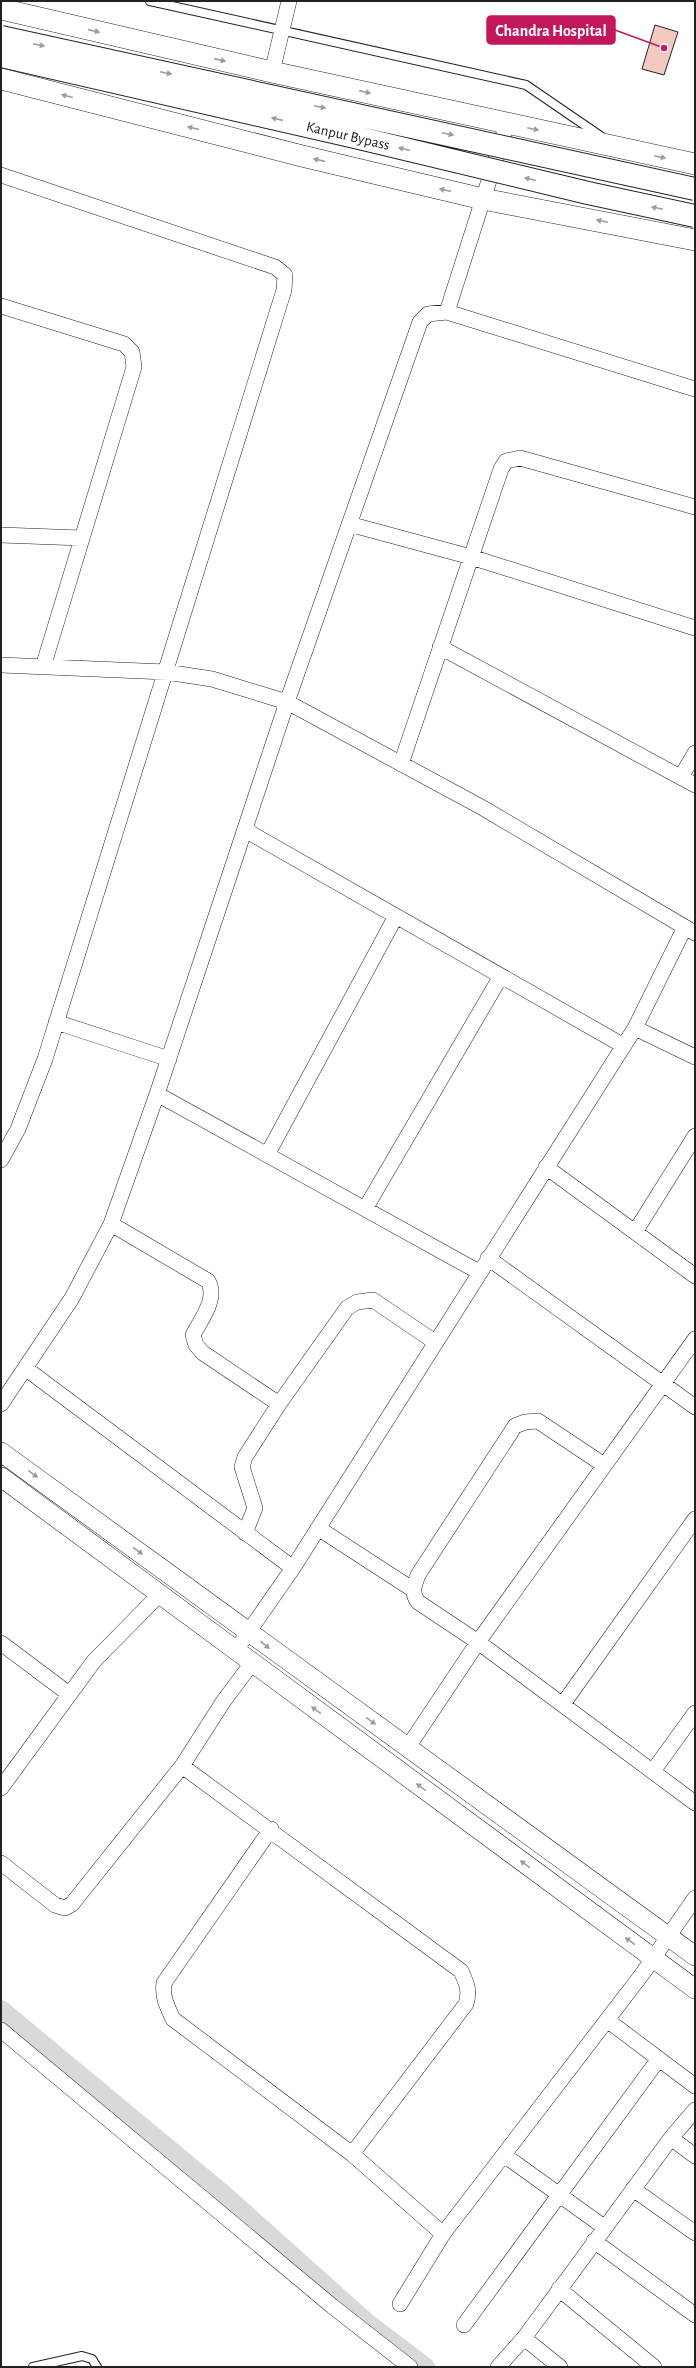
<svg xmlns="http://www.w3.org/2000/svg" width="696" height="2368" font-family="'Alegreya Sans',sans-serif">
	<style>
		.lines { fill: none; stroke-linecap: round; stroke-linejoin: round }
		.canal { stroke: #d9d9d9; stroke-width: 18 }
		.building { fill: #f3c9c0; stroke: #222 }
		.service-casing { stroke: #222; stroke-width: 10 }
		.minor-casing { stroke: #222; stroke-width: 16 }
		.tertiary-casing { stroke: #222; stroke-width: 20 }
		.secondary-casing { stroke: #222; stroke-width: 22 }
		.service { stroke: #fff; stroke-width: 8 }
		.minor { stroke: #fff; stroke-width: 15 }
		.tertiary { stroke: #fff; stroke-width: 19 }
		.secondary { stroke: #fff; stroke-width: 21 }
		.trunk-bridge-casing { stroke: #222; stroke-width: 24; stroke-linecap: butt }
		.trunk-bridge { stroke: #fff; stroke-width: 22 }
		.oneway { fill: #9c9c9c }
		.labels { text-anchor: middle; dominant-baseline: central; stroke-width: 3; stroke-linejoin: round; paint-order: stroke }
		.street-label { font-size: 15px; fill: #222; stroke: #fff }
		.leader { fill: none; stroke: #c2185b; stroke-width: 1.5 }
		.callout-dot { fill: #c2185b; stroke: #fff; stroke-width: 1.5 }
		.callout { fill: #c2185b; stroke: #c2185b; stroke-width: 1.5 }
		.callout-label { font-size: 16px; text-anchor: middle; font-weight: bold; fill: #fff }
	</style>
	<rect width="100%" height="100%" fill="#fff"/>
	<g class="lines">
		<path class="canal" d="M1,2009L224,2194L367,2322L426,2367"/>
	</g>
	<path class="building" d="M655,25L678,32L664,75L642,69Z"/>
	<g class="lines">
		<g class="service-casing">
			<path id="service" d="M150,1L526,85L602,137
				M33,2367L82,2356L92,2359L97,2367"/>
		</g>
		<g class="minor-casing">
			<path id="minor" d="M272,72L289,1
				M1,175L275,267L285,275L284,290L45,1059L18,1129L1,1160
				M1,306L124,344L132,352L134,367L43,667
				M447,312L507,124
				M349,524L471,557L695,628
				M1,535L82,538
				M440,647L695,785
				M1,665L166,672L212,679L287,702L483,808L695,933
				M401,764L501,469L506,461L520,458L695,507
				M681,777L695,753
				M245,830L624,1046
				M56,1022L169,1059
				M635,1028L695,1057
				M157,1094L479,1272
				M267,1155L396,916
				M546,1167L695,1276
				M365,1209L501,976
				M111,1224L208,1281C218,1299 201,1319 193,1335L196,1345L203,1353L279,1404L245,1457L242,1467L255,1508L245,1533
				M635,1232L695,1136
				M488,1258L695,1407
				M25,1368L293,1568
				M1,1404L72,1298L111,1224L157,1094L287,702L420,322L428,314L447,312L695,389
				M279,1404L347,1308L357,1302L373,1300L435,1342
				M604,1465L538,1421L525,1422L515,1426L418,1575C414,1586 411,1592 418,1602L478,1642L695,1803
				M318,1528L412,1589
				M1,1643L69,1694
				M236,1650L293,1568L635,1028L684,929
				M563,1704L695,1519
				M408,1747L478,1642L695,1339
				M182,1766L461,1971C467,1984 470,1991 466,2004L352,2154
				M653,1771L695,1713
				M1,1788L94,1661L160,1594
				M271,1829L164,1983C162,1997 167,2006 173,2019L352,2154L443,2234
				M1,1863L55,1905L65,1908L72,1904L182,1766L223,1702L252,1663
				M607,2020L695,2086
				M1,2030L332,2306L410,2367
				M671,2138L695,2156
				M504,2155L604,2227
				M633,2189L695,2233
				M594,2241L695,2315
				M559,2289L654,2367
				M400,2304L443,2234L643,1973L695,1898
				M464,2325L658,2060
				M524,2338L560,2367
				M498,2367L524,2338L671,2138L695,2110"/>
		</g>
		<g class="tertiary-casing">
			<path id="tertiary" d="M1,1452L695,1956
				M1,1477L695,1989"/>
		</g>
		<g class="secondary-casing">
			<path id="secondary" d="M1,9L272,72L695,164
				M1,79L302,156L483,199L695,240"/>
		</g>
		<use href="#service" class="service"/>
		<use href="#minor" class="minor"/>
		<use href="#tertiary" class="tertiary"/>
		<use href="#secondary" class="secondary"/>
		<g class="trunk-bridge-casing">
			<path id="trunk-bridge" d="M1,37L695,189
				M1,56L355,137L588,193L695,216"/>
		</g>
		<use href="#trunk-bridge" class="trunk-bridge"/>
	</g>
	<defs><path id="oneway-solid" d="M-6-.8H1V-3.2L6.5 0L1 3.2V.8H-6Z"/></defs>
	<g class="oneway">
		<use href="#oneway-solid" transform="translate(94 31) rotate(13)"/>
		<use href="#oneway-solid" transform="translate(39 45) rotate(12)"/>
		<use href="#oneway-solid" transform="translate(220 60) rotate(13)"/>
		<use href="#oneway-solid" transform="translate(166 73) rotate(12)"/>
		<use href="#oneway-solid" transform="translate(365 92) rotate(13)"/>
		<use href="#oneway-solid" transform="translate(67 96) rotate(-166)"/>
		<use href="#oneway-solid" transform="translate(320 107) rotate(12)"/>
		<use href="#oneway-solid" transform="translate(277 119) rotate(-167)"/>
		<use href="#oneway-solid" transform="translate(193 128) rotate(-166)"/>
		<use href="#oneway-solid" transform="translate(533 129) rotate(12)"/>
		<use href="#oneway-solid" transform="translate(448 134) rotate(12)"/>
		<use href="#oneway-solid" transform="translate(404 149) rotate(-166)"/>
		<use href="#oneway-solid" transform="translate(660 157) rotate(12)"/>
		<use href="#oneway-solid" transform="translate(319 160) rotate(-167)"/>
		<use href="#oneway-solid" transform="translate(530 179) rotate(-166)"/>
		<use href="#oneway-solid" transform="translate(445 190) rotate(-167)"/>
		<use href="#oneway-solid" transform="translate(657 208) rotate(-168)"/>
		<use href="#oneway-solid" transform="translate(602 221) rotate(-168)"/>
		<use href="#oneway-solid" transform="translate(33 1474) rotate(36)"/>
		<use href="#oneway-solid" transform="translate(138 1551) rotate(36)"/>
		<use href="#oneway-solid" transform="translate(265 1645) rotate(39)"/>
		<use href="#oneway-solid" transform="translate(316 1710) rotate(-144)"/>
		<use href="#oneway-solid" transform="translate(371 1721) rotate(36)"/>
		<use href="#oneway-solid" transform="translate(421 1787) rotate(-144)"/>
		<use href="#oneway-solid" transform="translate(525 1864) rotate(-144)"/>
		<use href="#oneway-solid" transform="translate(630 1941) rotate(-144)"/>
	</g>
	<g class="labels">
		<g class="street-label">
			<text transform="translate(348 136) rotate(13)">Kanpur Bypass</text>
		</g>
	</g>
	<path class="leader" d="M664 48L615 30"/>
	<circle class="callout-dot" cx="664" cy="48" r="4"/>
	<rect class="callout" x="487" y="16" width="128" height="28" rx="4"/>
	<g class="callout-label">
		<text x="551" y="36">Chandra Hospital</text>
	</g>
	<rect width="696" height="2368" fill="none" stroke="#222222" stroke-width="4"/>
</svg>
